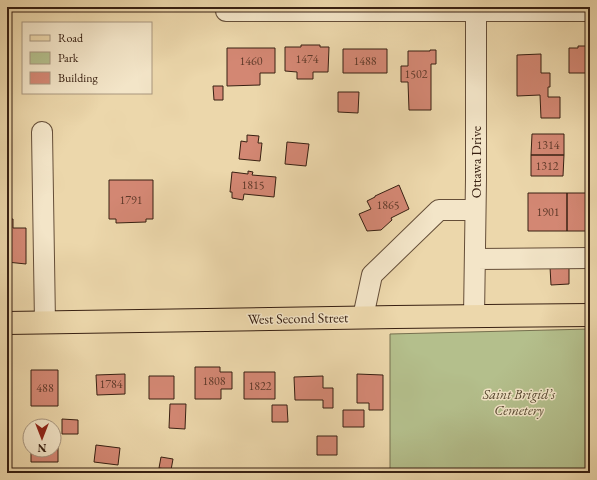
<svg xmlns="http://www.w3.org/2000/svg" width="597" height="480" font-family="'EB Garamond',serif">
	<style>
		.green { fill: #b4bf8c; stroke: #76704f }
		.building { fill: #d38773; stroke: #382012 }
		.lines { fill: none; stroke-linecap: round; stroke-linejoin: round }
		.minor-casing { stroke: #654e38; stroke-width: 22 }
		.major-casing { stroke: #382012; stroke-width: 24 }
		.minor { stroke: #f3e5c8; stroke-width: 20 }
		.major { stroke: #ecd7ab; stroke-width: 22 }
		.labels { text-anchor: middle; dominant-baseline: central; stroke-width: 3; stroke-linejoin: round; paint-order: stroke }
		.number-label { font-size: 12px; fill: #5f3a2a }
		.street-label { font-size: 14px; fill: #382012; stroke: #f3e5c8 }
		.park-label { font-size: 14px; font-style: italic; fill: #574830; stroke: #f3e5c8 }
	</style>
	<rect width="100%" height="100%" fill="#ecd7ab"/>
	<filter id="stains"><feTurbulence type="fractalNoise" baseFrequency=".005" numOctaves="4"/><feColorMatrix values="0 0 0 0 .2 0 0 0 0 .09 0 0 0 0 .02 0 0 0 .5 -.17"/></filter>
	<radialGradient id="worn" r=".72"><stop offset=".6" stop-color="#630" stop-opacity="0"/><stop offset="1" stop-color="#630" stop-opacity=".3"/></radialGradient>
	<path class="green" d="M590,329V473H390V334Z"/>
	<path class="building" d="M301,45H320V47H329L328,72H313V79H297V72L285,71V47H301Z
		M578,46H590V80V73H569V48H578Z
		M227,48H275V73H260V85L227,86Z
		M343,49H387V73H343Z
		M430,50H436V64H431V110H409L408,82H401V66H408V51H430Z
		M541,54V73H550V87H548V97H560V118H541L540,95L517,96V55Z
		M213,86H223V100H214Z
		M338,92H359L358,113L338,112Z
		M532,134H564V155H531Z
		M247,135L259,136L258,143H262L260,161L239,159L241,141L247,142Z
		M287,142L309,144L306,166L285,164Z
		M531,155H564L563,176H531Z
		M248,171L253,172L252,175L276,177L274,197L244,194L243,200L232,198V192H230L232,172L248,174Z
		M109,180H153V219H146V222L116,223V219H109Z
		M399,185L409,209L391,218L392,220L381,230L367,231L359,214L371,209L367,201L375,197V196Z
		M528,193H567V231H528Z
		M567,193H587V231H567Z
		M587,193H590V231H587Z
		M7,215L8,219H13V228H26V264L7,262Z
		M550,267H569V284L551,285Z
		M195,367H220V372H232V389H221V399H195Z
		M31,370H58V406H31Z
		M244,372H275V399H244Z
		M125,374V394L97,395L96,375Z
		M357,374L383,375V410H369V403H357Z
		M149,376H174V399H149Z
		M323,376V388H333V408H323V400H295L294,377Z
		M170,404H186L185,429L169,428Z
		M272,405H287L288,422H272Z
		M343,410H364V427H343Z
		M62,419L78,420V434H62Z
		M54,432H58V462H31V450H54Z
		M317,436H337V455H317Z
		M96,445L120,448L118,465L94,462Z
		M161,457L173,459L171,470L159,468Z"/>
	<g class="lines">
		<g class="minor-casing">
			<path id="minor" d="M226,11H590
				M42,132L45,323
				M475,259L590,258
				M363,317L372,275L439,210H475
				M474,317L476,179V7"/>
		</g>
		<g class="major-casing">
			<path id="major" d="M7,323L395,317L590,315"/>
		</g>
		<use href="#minor" class="minor"/>
		<use href="#major" class="major"/>
	</g>
	<g class="labels">
		<g class="number-label">
			<text x="307" y="59">1474</text>
			<text x="251" y="61">1460</text>
			<text x="365" y="61">1488</text>
			<text x="416" y="74">1502</text>
			<text x="548" y="145">1314</text>
			<text x="547" y="166">1312</text>
			<text x="253" y="185">1815</text>
			<text x="131" y="200">1791</text>
			<text x="388" y="205">1865</text>
			<text x="548" y="212">1901</text>
			<text x="214" y="381">1808</text>
			<text x="111" y="384">1784</text>
			<text x="260" y="386">1822</text>
			<text x="45" y="388">488</text>
		</g>
		<g class="street-label">
			<text transform="translate(476 162) rotate(-90)">Ottawa Drive</text>
			<text transform="translate(298 318) rotate(-1)">West Second Street</text>
		</g>
		<g class="park-label">
			<text x="519" y="394">Saint Brigid’s<tspan x="519" dy="16">Cemetery</tspan></text>
		</g>
	</g>
	<rect width="597" height="480" fill="none" stroke="#ecd7ab" stroke-width="24"/>
	<rect x="8" y="8" width="581" height="464" fill="none" stroke="#382012" stroke-width="2"/>
	<rect x="12" y="12" width="573" height="456" fill="none" stroke="#382012"/>
	<rect x="22" y="22" width="130" height="72" fill="#f3e5c8" stroke="#a8967f"/>
	<rect x="30" y="35" width="20" height="6" fill="#ecd7ab" stroke="#a8967f"/>
	<text x="58" y="42" font-size="12" fill="#382012">Road</text>
	<rect x="30" y="52" width="20" height="12" fill="#b4bf8c" stroke="#a8967f"/>
	<text x="58" y="62" font-size="12" fill="#382012">Park</text>
	<rect x="30" y="72" width="20" height="12" fill="#d38773" stroke="#a8967f"/>
	<text x="58" y="82" font-size="12" fill="#382012">Building</text>
	<g transform="translate(42 438) rotate(180)"><circle r="19" fill="#f3e5c8" stroke="#a8967f"/>
	<path d="M0-3L7 15L0 10L-7 15Z" fill="#8f2418"/>
	<text y="-6" font-size="11" font-weight="bold" text-anchor="middle" fill="#382012">N</text>
	</g>
	<rect width="100%" height="100%" filter="url(#stains)"/>
	<rect width="100%" height="100%" fill="url(#worn)"/>
</svg>
